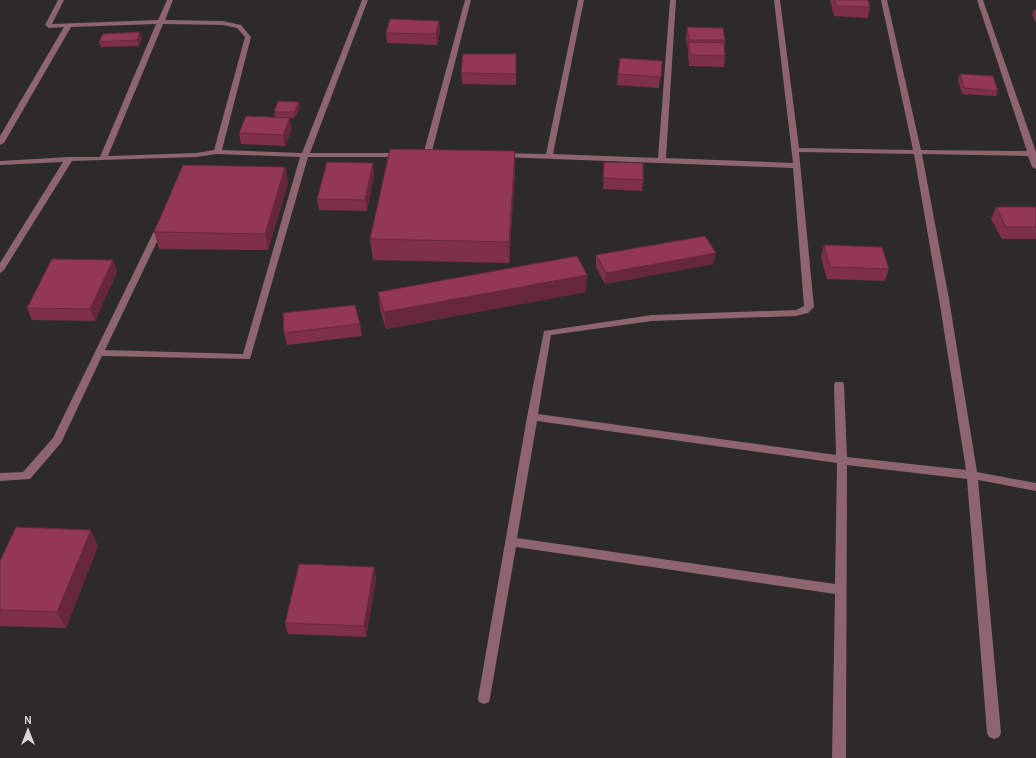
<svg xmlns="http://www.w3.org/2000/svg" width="1036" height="758" font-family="Karla,sans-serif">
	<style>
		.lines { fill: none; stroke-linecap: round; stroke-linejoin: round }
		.minor { fill: #8e646f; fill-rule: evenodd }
		.wall { fill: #7e304a }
		.shaded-wall { fill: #66273c }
		.building { fill: #923856; stroke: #66273c }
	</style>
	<rect width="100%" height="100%" fill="#2d2a2b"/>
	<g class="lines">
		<path class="minor" d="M58,0H64L52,24L158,20L167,0H173L165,20L223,21L241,25L251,37L222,150L302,153L362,0H368L310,153H402L406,155L402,157H308L250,359L102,356L61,443L30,479L0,481V473L23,472L53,438L158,223L161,222L165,225L105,350L243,354L300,157L217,154L196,157L72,161L4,270L0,273V263L63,162L0,165V161L69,157H100L156,24L71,27L4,143L0,145V136L64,27L49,28L45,25ZM163,24L223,25L237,28L245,37L214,150L196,153L108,156Z
			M465,0H471L431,155L427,157H424L423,155Z
			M578,0H584L553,154L658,158L670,0H676L666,158L793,163L774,0H780L799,148L913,150L881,0H887L921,150L1027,151L977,0H983L1036,152V169L1032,167L1028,156L922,154L949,299L977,472L1036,483V491L978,480L1001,733L999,737L994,739L989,737L987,733L967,479L847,465L846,758H832L835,594L516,547L490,698L489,702L484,704L479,702L478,698L527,417L544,331L652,315L796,310L804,306L793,168L499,157L498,155L502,153L546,154ZM799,152L914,154L939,299L966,470L847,457L844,385L843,382H835L834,385L836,455L538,414L551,335L652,321L796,316L808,313L814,307ZM537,421L837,463L835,584L517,538Z"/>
	</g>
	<path class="wall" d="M830,0H868L870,7L868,18L834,16Z
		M1034,10H1036V23L1032,15Z
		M439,21L440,31L437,45L387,43L386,33Z
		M687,27L725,40L724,47L725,56L724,67L689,66L688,50L686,38Z
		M142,38L139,46L101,47L99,42Z
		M516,54V85L462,84L461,73Z
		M662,61L659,88L617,85L618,74Z
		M960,74L998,91L996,96L962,94L958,80Z
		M300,107L295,118L275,117L274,112Z
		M292,129L285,146L241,144L239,133Z
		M604,162L643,180L642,191L603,189Z
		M373,163L374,174L367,211L319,210L317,199Z
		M285,167L288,183L268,250L159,249L154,232Z
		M515,172L509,263L373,260L370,239Z
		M996,207H1036V239H1002L991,219Z
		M824,245L889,269L885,281L827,279L821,257Z
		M596,255L714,264L605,284L596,267Z
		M113,260L117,272L95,321L32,320L27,308Z
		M587,275L586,292L386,329L380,309L378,292Z
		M360,324L362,336L287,345L284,333Z
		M98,546L66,628L0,626V561Z
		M374,567L376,579L366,637L288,634L285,623Z"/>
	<path class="shaded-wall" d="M439,21L440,31L437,45L436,34Z
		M140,32L142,38L139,46L137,40Z
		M299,102L300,107L295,118L294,112Z
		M290,118L292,129L285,146L283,135Z
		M515,151V172L509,263V242Z
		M373,163L374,174L367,211L365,200Z
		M285,167L288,183L268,250L265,234Z
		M716,253L714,264L605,284L606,273Z
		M113,260L117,272L95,321L90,309Z
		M587,275L586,292L386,329L384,312Z
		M91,530L98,546L66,628L57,612Z
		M374,567L376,579L366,637L364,626Z"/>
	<path class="building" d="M835,0H868L870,7L836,6Z
		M390,19L439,21L436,34L386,33Z
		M687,27L723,28L725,40H689Z
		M140,32L137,40L99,42L103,34Z
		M689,42L724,43L725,56L690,55Z
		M463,54H516V74L461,73Z
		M620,58L662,61L661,77L618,74Z
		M960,74L993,76L998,91L964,88Z
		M278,101L299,102L294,112H274Z
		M246,116L290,118L283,135L239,133Z
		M390,149L515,151L509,242L370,239Z
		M327,162L373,163L365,200L317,199Z
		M604,162L643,163V180L603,178Z
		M183,165L285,167L265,234L154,232Z
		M996,207H1036V227H1006Z
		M705,236L716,253L606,273L596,255Z
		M824,245L882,247L889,269L830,267Z
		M577,256L587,275L384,312L378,292Z
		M52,259L113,260L90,309L27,308Z
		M355,305L360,324L284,333L283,313Z
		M16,527L91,530L57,612L0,610V561Z
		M299,564L374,567L364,626L285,623Z"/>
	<g transform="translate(28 730)" stroke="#2d2a2b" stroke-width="3" paint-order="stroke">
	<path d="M0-3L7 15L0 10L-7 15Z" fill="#dad8d8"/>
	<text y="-6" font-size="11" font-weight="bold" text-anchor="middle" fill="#dad8d8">N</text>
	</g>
</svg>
